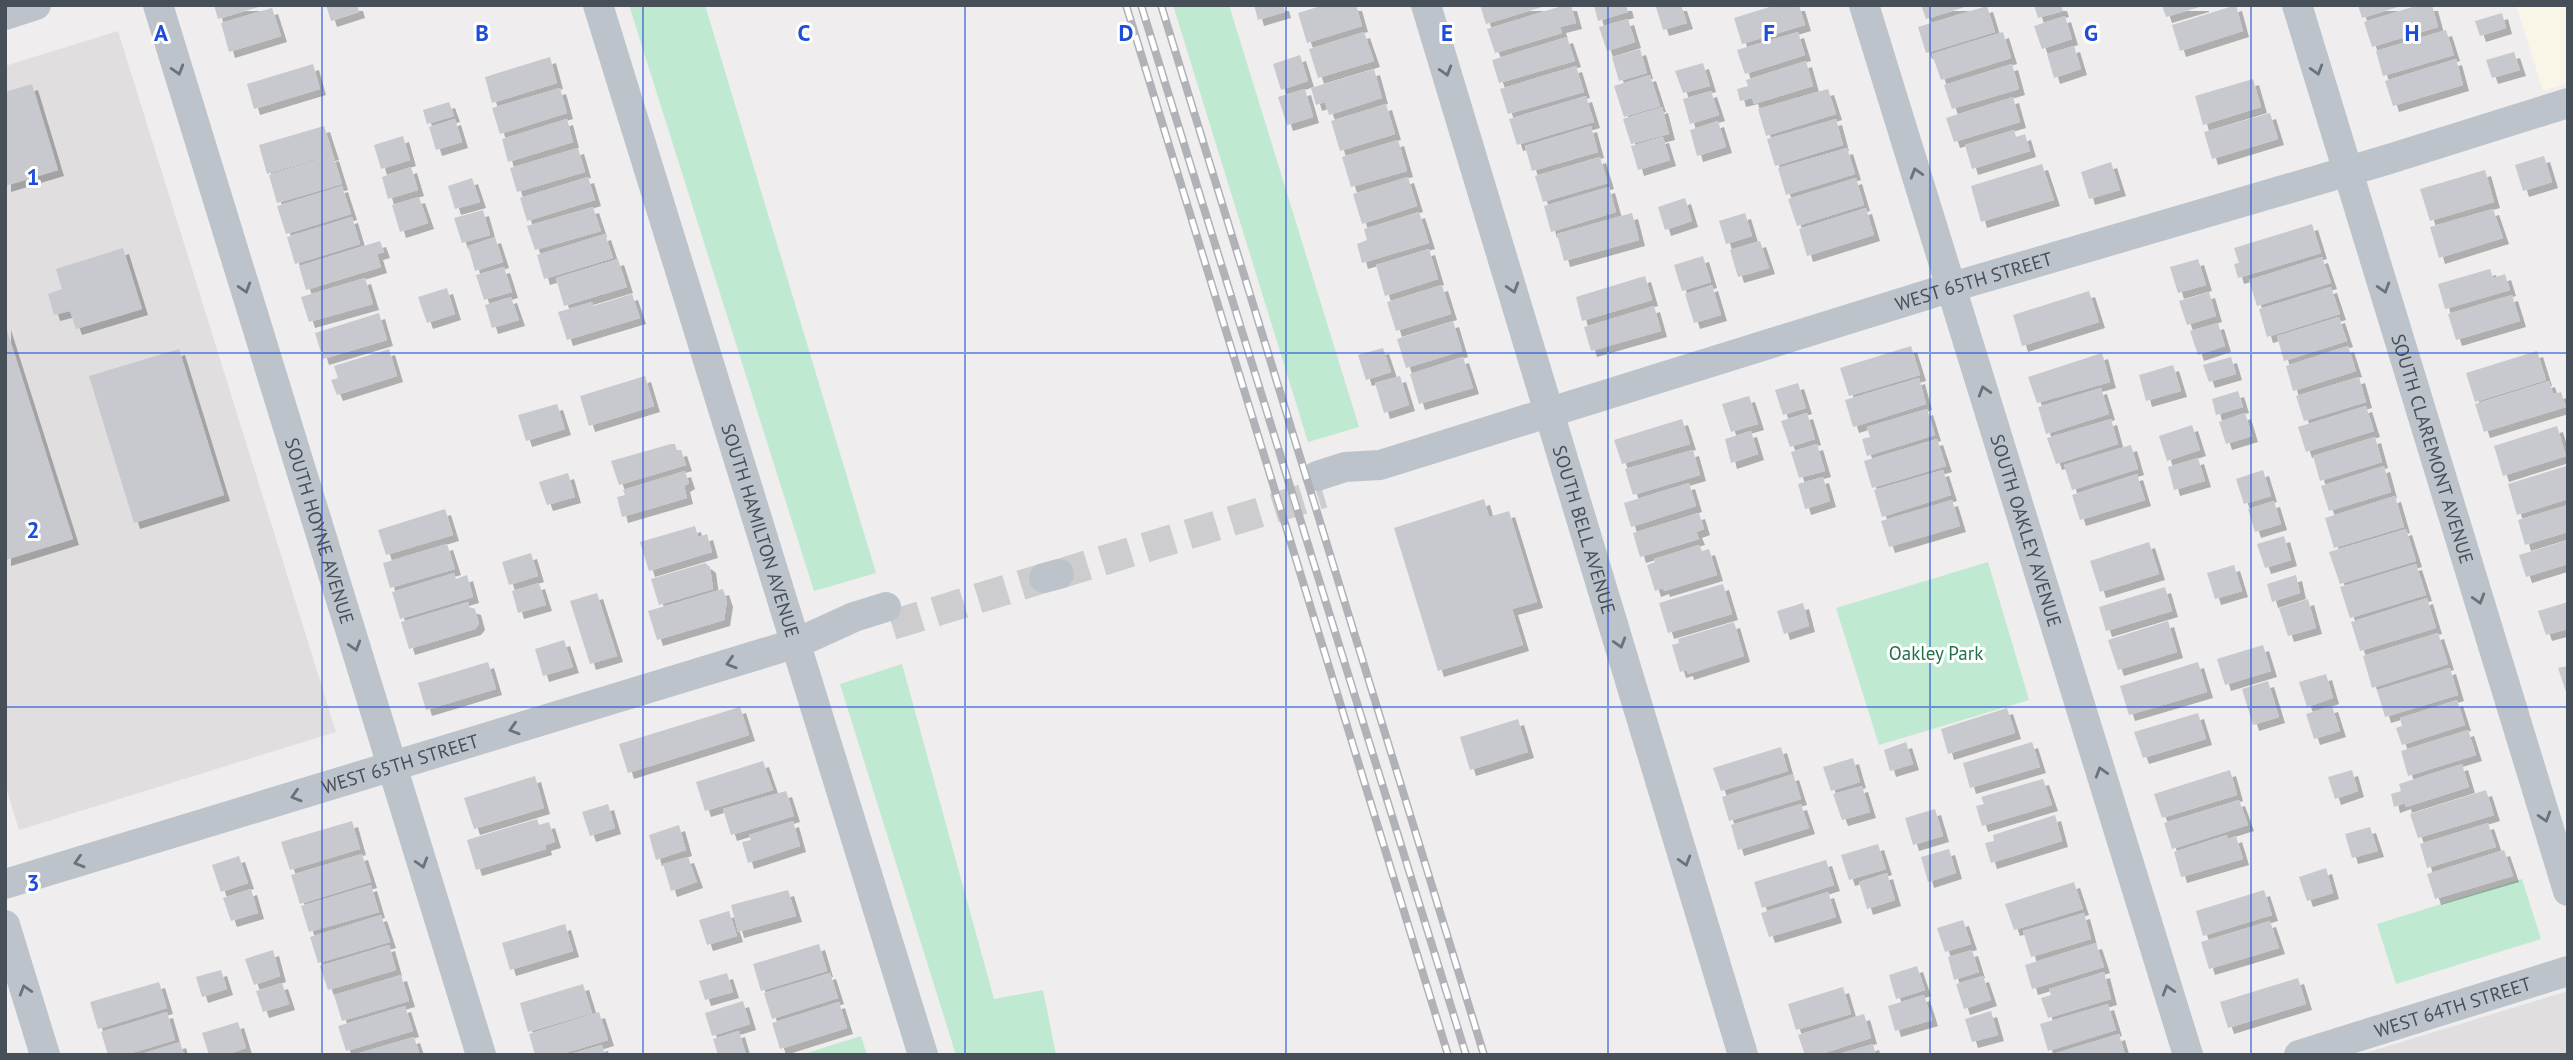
<svg xmlns="http://www.w3.org/2000/svg" width="2573" height="1060" font-family="'PT Sans',sans-serif">
	<style>
		.commercial { fill: #f9f5e7 }
		.education { fill: #e0dede }
		.green { fill: #bfe9d1 }
		.building { fill: #c7c9cf; filter: url(#shadow) }
		.lines { fill: none; stroke-linecap: round; stroke-linejoin: round }
		.minor-tunnel { stroke: #cdcdcf; stroke-width: 30; stroke-dasharray: 30 15; stroke-linecap: butt }
		.minor { stroke: #bcc3cb; stroke-width: 30 }
		.rail-casing { stroke: #b0b2b7; stroke-width: 8 }
		.rail { stroke: #fff; stroke-width: 5; stroke-dasharray: 16; stroke-linecap: butt }
		.oneway { stroke: #6a727a }
		.grid { fill: none; stroke: #1d4ed8; stroke-width: 2; stroke-opacity: 0.55 }
		.labels { text-anchor: middle; dominant-baseline: central; stroke-width: 6; stroke-linejoin: round; paint-order: stroke }
		.street-label { font-size: 19px; fill: #474f58; stroke: #fff }
		.park-label { font-size: 19px; fill: #20714c; stroke: #fff }
		.grid-label { font-size: 23px; text-anchor: middle; font-weight: bold; fill: #1d4ed8; stroke: #fff; stroke-width: 6; stroke-linejoin: round; paint-order: stroke }
	</style>
	<defs>
		<filter id="shadow"><feDropShadow dx="6" dy="6" stdDeviation="0" flood-color="#0004"/></filter>
	</defs>
	<rect width="100%" height="100%" fill="#efeded"/>
	<path class="commercial" d="M2516,5H2568V83L2543,91Z"/>
	<path class="education" d="M118,31L336,732L19,830L5,784V66Z
		M2568,991V1055H2359Z"/>
	<path class="green" d="M629,5H705L876,573L814,591Z
		M1173,5H1229L1359,427L1308,442Z
		M1988,562L2029,700L1879,745L1836,608Z
		M902,664L994,999L1043,990L1056,1055H956L840,684Z
		M2522,879L2541,939L2396,984L2377,924Z
		M861,1036L867,1055H801Z"/>
	<path class="building" d="M214,5H262V6L218,19Z
		M326,5H357L359,12L331,21Z
		M1254,5H1283L1285,12L1258,20Z
		M1324,5H1356L1362,26L1307,43L1298,13Z
		M1480,5H1545V6L1486,24Z
		M1565,5H1571L1576,23L1560,27L1562,33L1495,53L1487,29Z
		M1594,5H1626L1628,12L1598,21Z
		M1662,5H1681L1687,23L1663,30L1656,7Z
		M1776,5H1799L1805,25L1742,44L1734,18Z
		M1921,5H1968V6L1926,19Z
		M2034,5H2061L2063,11L2038,18Z
		M2162,5H2203V6L2166,17Z
		M2236,5L2243,31L2180,51L2172,25Z
		M2358,5H2401V6L2362,18Z
		M2419,5H2432L2438,27L2372,47L2364,22Z
		M1987,6L1995,32L1926,53L1918,27Z
		M272,8L281,36L229,52L221,23Z
		M2502,13L2506,28L2480,36L2475,21Z
		M2065,16L2072,39L2042,49L2034,26Z
		M1628,19L1635,42L1607,51L1599,27Z
		M2446,30L2454,55L2383,76L2376,51Z
		M1364,32L1374,61L1318,78L1309,49Z
		M1798,32L1805,55L1745,74L1737,50Z
		M2003,32L2011,58L1941,80L1932,54Z
		M1567,37L1575,61L1499,83L1492,60Z
		M2074,46L2081,69L2054,78L2047,54Z
		M1640,49L1647,73L1619,81L1612,57Z
		M2514,52L2520,70L2492,78L2486,60Z
		M1300,55L1308,81L1281,90L1273,64Z
		M550,57L557,83L492,103L485,77Z
		M2456,59L2463,85L2393,106L2385,81Z
		M1806,61L1813,86L1754,104L1752,98L1740,101L1737,89L1748,86L1746,80Z
		M1703,63L1710,86L1683,93L1675,71Z
		M313,64L320,89L254,109L247,84Z
		M2012,64L2019,89L1952,109L1944,85Z
		M1576,66L1584,92L1508,114L1500,89Z
		M1374,69L1382,98L1329,115L1325,102L1316,105L1311,88Z
		M1650,75L1660,106L1624,117L1614,86Z
		M2253,79L2261,107L2203,125L2195,96Z
		M32,84L58,170L5,186V92Z
		M560,88L567,113L500,134L492,108Z
		M1305,89L1313,117L1287,125L1278,97Z
		M1828,89L1836,114L1766,136L1758,109Z
		M1711,91L1719,115L1690,124L1683,99Z
		M1586,96L1594,122L1517,145L1509,119Z
		M2013,97L2020,122L1954,142L1946,118Z
		M449,102L454,116L427,124L423,110Z
		M1386,104L1395,134L1340,151L1331,121Z
		M1662,107L1669,134L1631,144L1623,119Z
		M2270,113L2278,139L2212,159L2204,132Z
		M455,119L462,142L436,150L429,127Z
		M567,119L573,142L508,162L502,139Z
		M1836,119L1843,145L1775,166L1767,139Z
		M1718,121L1726,147L1697,156L1690,130Z
		M324,126L333,154L267,174L259,145Z
		M1591,126L1598,152L1532,171L1525,146Z
		M2014,130L2016,137L2025,134L2030,151L1972,169L1965,145Z
		M403,136L410,160L381,169L374,145Z
		M1663,137L1670,160L1638,170L1631,146Z
		M1398,140L1407,171L1351,187L1342,157Z
		M578,148L585,172L517,192L510,168Z
		M1847,148L1855,174L1786,195L1778,168Z
		M333,155L342,184L277,203L269,175Z
		M2544,156L2552,182L2523,191L2515,165Z
		M1600,157L1608,183L1543,202L1535,176Z
		M2111,162L2120,190L2089,199L2081,172Z
		M2042,164L2054,200L1981,222L1971,186Z
		M411,167L418,190L388,199L382,177Z
		M2485,170L2494,202L2430,221L2420,189Z
		M588,177L595,200L527,221L520,198Z
		M1408,177L1417,206L1362,224L1353,194Z
		M472,178L480,202L455,209L448,186Z
		M1856,178L1864,205L1797,226L1788,199Z
		M342,186L351,214L286,234L277,206Z
		M1609,187L1616,212L1551,232L1544,206Z
		M419,197L428,223L400,232L392,205Z
		M1685,198L1692,221L1665,230L1658,207Z
		M593,207L601,231L535,250L527,226Z
		M1866,208L1874,235L1807,256L1799,229Z
		M2493,209L2503,238L2439,258L2430,227Z
		M483,210L490,235L462,243L454,218Z
		M1419,212L1429,243L1362,263L1357,244L1367,240L1364,229Z
		M1632,213L1639,240L1564,261L1557,234Z
		M1745,213L1752,236L1726,244L1719,221Z
		M352,217L360,244L295,264L287,237Z
		M2312,224L2321,253L2238,278L2234,264L2239,263L2234,248Z
		M605,234L613,258L544,279L537,255Z
		M495,237L503,262L475,271L468,246Z
		M380,241L384,252L377,254L381,267L306,290L299,266Z
		M1760,241L1769,268L1738,277L1730,250Z
		M123,248L142,309L76,329L70,311L54,315L48,294L62,289L56,269Z
		M1429,249L1438,279L1385,296L1376,265Z
		M1703,256L1711,282L1682,291L1674,265Z
		M2322,257L2331,283L2257,306L2249,280Z
		M618,259L627,287L564,306L556,278Z
		M2198,259L2206,285L2178,293L2170,267Z
		M504,267L512,292L484,300L476,275Z
		M2490,269L2493,278L2505,274L2510,290L2445,309L2438,284Z
		M1645,276L1652,300L1582,321L1576,297Z
		M365,278L373,304L309,322L301,297Z
		M1442,285L1451,314L1396,331L1387,302Z
		M1712,285L1721,315L1694,323L1685,294Z
		M2331,287L2340,314L2267,337L2259,309Z
		M447,288L455,314L427,323L418,297Z
		M2089,291L2099,322L2022,346L2013,315Z
		M2209,292L2216,316L2187,325L2179,301Z
		M632,294L640,318L567,340L558,312L592,302L593,306Z
		M2512,295L2520,321L2456,340L2448,314Z
		M511,297L519,320L492,328L485,305Z
		M1654,306L1661,331L1591,351L1584,327Z
		M379,313L387,340L323,359L315,333Z
		M2339,317L2347,341L2284,361L2277,336Z
		M1453,321L1462,351L1406,368L1397,339Z
		M2218,323L2225,346L2198,355L2190,331Z
		M5,324L73,539L5,560Z
		M1911,346L1920,375L1849,396L1840,368Z
		M2348,346L2356,371L2293,391L2286,366Z
		M1383,348L1391,372L1366,380L1358,355Z
		M179,349L224,495L134,523L89,376Z
		M389,349L397,376L337,395L331,380L338,378L334,366Z
		M2537,351L2546,380L2475,402L2466,373Z
		M2102,353L2110,382L2037,403L2028,377Z
		M1463,357L1473,388L1419,404L1410,374Z
		M2231,357L2236,374L2209,382L2203,365Z
		M2173,365L2181,391L2146,401L2139,375Z
		M645,376L654,406L589,426L580,396Z
		M1400,376L1409,405L1384,413L1375,383Z
		M2359,377L2366,402L2304,421L2296,396Z
		M1919,378L1926,404L1853,427L1845,400Z
		M2549,381L2553,394L2561,392L2566,407L2484,432L2475,404Z
		M1798,383L1806,408L1783,415L1775,390Z
		M2101,388L2109,414L2046,434L2038,407Z
		M2238,391L2243,407L2216,415L2212,399Z
		M1749,396L1758,424L1731,432L1722,404Z
		M557,404L565,429L526,441L518,415Z
		M2366,406L2374,431L2306,452L2298,427Z
		M1927,409L1935,435L1867,456L1862,439L1870,437L1867,427Z
		M1807,413L1815,439L1790,447L1781,421Z
		M2245,413L2252,436L2226,444L2219,422Z
		M1682,419L1690,444L1622,464L1614,440Z
		M2111,419L2118,444L2056,464L2047,438Z
		M2192,425L2200,450L2167,461L2159,436Z
		M2557,426L2566,456L2503,476L2494,446Z
		M1751,431L1758,454L1731,463L1725,439Z
		M2375,437L2382,462L2320,481L2313,456Z
		M1937,439L1946,466L1872,488L1864,461Z
		M671,444H675L677,451L681,450L686,465L619,485L611,461Z
		M1817,444L1825,471L1799,478L1791,452Z
		M2131,445L2138,469L2072,490L2064,465Z
		M1693,450L1700,475L1633,495L1625,469Z
		M2198,458L2205,481L2174,490L2168,467Z
		M2384,466L2391,492L2329,511L2321,486Z
		M2566,466L2568,499L2517,515L2508,484Z
		M1943,470L1951,495L1882,517L1874,490Z
		M2263,470L2271,496L2244,504L2236,479Z
		M685,471L689,483L684,486L687,498L622,517L617,497L625,495L623,490Z
		M568,473L575,497L547,505L539,482Z
		M2137,474L2145,500L2080,520L2072,495Z
		M1823,477L1830,501L1805,509L1798,484Z
		M1689,483L1696,506L1631,527L1624,503Z
		M2395,496L2404,527L2334,548L2325,518Z
		M1484,499L1489,517L1509,511L1537,602L1512,609L1523,645L1438,671L1394,528Z
		M1952,500L1960,526L1889,547L1881,521Z
		M2274,501L2281,524L2255,532L2248,509Z
		M2568,505V532L2525,545L2518,520Z
		M445,509L453,535L386,555L378,530Z
		M1699,513L1704,529L1696,532L1699,539L1640,557L1633,533Z
		M695,526L698,537L707,534L712,552L649,571L640,542Z
		M2406,529L2416,561L2340,584L2329,552Z
		M2284,536L2291,560L2265,568L2257,544Z
		M2568,540V564L2526,577L2519,555Z
		M2149,542L2159,574L2100,592L2090,561Z
		M447,544L455,569L390,588L383,563Z
		M1699,545L1702,551L1709,549L1717,575L1664,591L1663,588L1655,591L1647,565L1655,562L1654,559Z
		M531,553L538,576L509,585L502,562Z
		M705,563L710,567L713,589L659,605L651,579Z
		M2416,564L2426,595L2350,618L2340,587Z
		M2234,565L2242,591L2215,599L2207,573Z
		M454,573L456,579L467,575L473,597L400,619L392,592Z
		M2296,575L2300,593L2272,602L2267,584Z
		M539,583L546,605L518,613L512,591Z
		M1723,584L1732,614L1668,633L1659,603Z
		M2165,587L2172,611L2106,631L2099,607Z
		M723,589L727,601L724,620L657,640L648,611Z
		M597,593L617,656L590,664L570,601Z
		M2427,598L2436,628L2360,651L2351,622Z
		M2308,599L2316,628L2288,636L2279,608Z
		M468,602L469,607L475,609L479,624L475,629L409,649L401,622Z
		M2568,602V629L2546,635L2538,611Z
		M1803,603L1809,626L1784,634L1777,611Z
		M2168,621L2177,652L2118,670L2108,640Z
		M1734,622L1744,656L1688,674L1687,670L1680,672L1672,645L1679,643L1678,639Z
		M2438,633L2448,664L2372,688L2363,656Z
		M564,640L573,667L543,676L535,649Z
		M2263,645L2271,671L2225,685L2217,659Z
		M488,662L496,689L426,710L418,683Z
		M2198,662L2207,692L2129,715L2120,686Z
		M2568,666V695H2567L2558,668Z
		M2450,668L2458,695L2385,717L2377,690Z
		M2326,674L2333,698L2307,707L2299,682Z
		M2268,681L2279,717L2253,725L2242,689Z
		M2457,700L2465,725L2402,745L2396,728L2402,726L2400,718Z
		M2332,706L2340,731L2314,739L2306,714Z
		M740,707L749,735L628,773L619,744Z
		M2007,708L2015,733L1948,754L1941,729Z
		M2198,713L2206,739L2143,758L2134,732Z
		M1518,719L1528,752L1470,770L1460,737Z
		M2468,730L2476,755L2408,776L2401,751Z
		M1906,742L1913,764L1890,771L1884,750Z
		M2032,742L2040,767L1970,788L1963,763Z
		M1781,747L1788,771L1721,791L1713,768Z
		M1853,758L1860,782L1831,791L1823,767Z
		M763,761L773,790L705,811L696,782Z
		M2462,764L2469,787L2406,807L2405,803L2394,807L2391,794L2401,791L2399,784Z
		M2230,770L2237,795L2162,818L2154,794Z
		M2352,770L2358,791L2335,799L2328,777Z
		M1793,774L1801,799L1729,821L1722,797Z
		M535,776L544,808L474,829L464,798Z
		M2043,779L2052,805L1982,826L1976,806L1984,804L1981,797Z
		M1862,786L1870,812L1842,820L1833,794Z
		M2486,790L2494,815L2418,838L2410,814Z
		M786,791L794,816L731,835L723,809Z
		M2239,800L2248,825L2172,849L2164,823Z
		M608,804L615,828L590,836L582,812Z
		M1801,804L1809,828L1738,850L1731,825Z
		M1935,809L1943,836L1913,845L1905,818Z
		M2055,815L2062,841L1991,863L1985,843L1994,841L1993,835Z
		M537,819L539,825L549,822L555,842L545,845L546,849L476,870L467,840Z
		M352,821L360,849L290,870L281,842Z
		M793,821L800,846L748,863L742,842L751,840L749,835Z
		M2488,823L2496,847L2427,868L2420,844Z
		M679,825L686,850L656,860L649,835Z
		M2370,827L2378,851L2352,858L2345,834Z
		M2227,835L2228,839L2236,836L2243,859L2181,877L2174,852Z
		M1878,844L1886,869L1849,880L1841,855Z
		M1949,849L1956,873L1928,882L1921,857Z
		M2504,850L2513,876L2435,899L2427,874Z
		M362,854L371,882L300,904L291,875Z
		M239,856L248,883L221,892L212,865Z
		M688,857L697,882L671,891L663,864Z
		M1826,860L1834,885L1762,908L1754,882Z
		M2326,868L2333,893L2307,901L2299,877Z
		M1887,873L1895,900L1867,909L1859,882Z
		M2074,882L2083,909L2014,930L2005,904Z
		M371,885L379,912L309,932L301,906Z
		M251,889L258,913L231,921L223,898Z
		M788,890L796,916L738,932L731,905Z
		M2264,890L2272,915L2203,936L2196,911Z
		M1828,892L1836,917L1769,937L1761,913Z
		M729,911L737,936L707,945L699,920Z
		M2084,913L2091,939L2031,957L2023,931Z
		M381,915L390,942L318,963L310,937Z
		M1963,920L1971,944L1945,952L1937,928Z
		M2270,921L2279,948L2209,969L2201,942Z
		M565,924L573,951L510,970L502,943Z
		M2096,943L2104,967L2032,989L2025,965Z
		M819,944L827,971L761,991L753,964Z
		M389,945L396,970L328,990L320,966Z
		M273,950L280,976L254,985L245,959Z
		M1972,950L1979,972L1954,980L1948,957Z
		M1917,966L1925,990L1896,999L1889,975Z
		M221,970L227,989L202,997L196,977Z
		M2104,972L2111,999L2048,1018L2041,998L2051,995L2049,989Z
		M727,973L733,992L705,1000L699,981Z
		M830,973L838,998L772,1019L764,993Z
		M401,975L409,1001L342,1021L334,995Z
		M1983,976L1991,1000L1964,1009L1956,984Z
		M2298,978L2306,1004L2228,1028L2220,1002Z
		M159,982L167,1008L98,1029L90,1002Z
		M282,983L289,1004L263,1012L256,991Z
		M583,984L592,1013L528,1032L520,1003Z
		M1843,987L1851,1014L1796,1030L1788,1004Z
		M1924,995L1932,1020L1895,1031L1888,1006Z
		M743,1001L750,1024L712,1036L705,1013Z
		M839,1002L847,1028L780,1049L772,1023Z
		M2108,1004L2116,1030L2048,1051L2040,1024Z
		M405,1006L413,1031L346,1051L338,1026Z
		M1991,1011L1998,1035L1972,1042L1965,1019Z
		M167,1012L175,1040L125,1055H108L101,1032Z
		M599,1012L608,1040L559,1055H535L529,1034Z
		M1864,1014L1871,1038L1818,1055H1805L1798,1035Z
		M238,1022L246,1048L226,1055H209L202,1033Z
		M739,1031L746,1055H718L713,1039Z
		M2119,1034L2125,1055H2053V1054Z
		M414,1037L420,1055H356V1054Z
		M180,1042L184,1055H142V1054Z
		M1873,1044L1876,1055H1839V1054Z
		M602,1045L605,1055H570V1054Z"/>
	<g class="lines">
		<path class="minor-tunnel" d="M1059,574L1323,493
			M892,625L1044,578"/>
		<g class="minor">
			<path id="s1" d="M158,5L481,1055"/>
			<path id="s2" d="M598,5L923,1055"/>
			<path id="s3" d="M1426,5L1743,1055"/>
			<path id="s4" d="M1864,5L2188,1055"/>
			<path id="s5" d="M2297,5L2568,891"/>
			<path d="M5,15L36,5"/>
			<path id="s6" d="M1317,476L1345,467L1380,465L1952,287L2386,160L2568,103"/>
			<path d="M1044,578L1059,574"/>
			<path id="s7" d="M5,884L797,643L854,617L886,607"/>
			<path d="M5,925L45,1055"/>
			<path id="s8" d="M2299,1055L2568,971"/>
		</g>
		<g class="rail-casing">
			<path id="rail" d="M1126,5L1448,1055
				M1141,5L1466,1055
				M1161,5L1484,1055"/>
		</g>
		<use href="#rail" class="rail"/>
	</g>
	<defs><path id="oneway-chevron" d="M-2-3.5L2.5 0L-2 3.5" fill="none" stroke-width="1.6" stroke-linecap="round" stroke-linejoin="round" transform="scale(1.75)"/></defs>
	<g class="oneway">
		<use href="#oneway-chevron" transform="translate(178 70) rotate(73)"/>
		<use href="#oneway-chevron" transform="translate(2317 70) rotate(73)"/>
		<use href="#oneway-chevron" transform="translate(1446 71) rotate(73)"/>
		<use href="#oneway-chevron" transform="translate(1916 173) rotate(-107)"/>
		<use href="#oneway-chevron" transform="translate(245 288) rotate(73)"/>
		<use href="#oneway-chevron" transform="translate(1513 288) rotate(73)"/>
		<use href="#oneway-chevron" transform="translate(2384 288) rotate(73)"/>
		<use href="#oneway-chevron" transform="translate(1984 391) rotate(-107)"/>
		<use href="#oneway-chevron" transform="translate(2479 599) rotate(73)"/>
		<use href="#oneway-chevron" transform="translate(1620 643) rotate(73)"/>
		<use href="#oneway-chevron" transform="translate(355 646) rotate(73)"/>
		<use href="#oneway-chevron" transform="translate(731 663) rotate(163)"/>
		<use href="#oneway-chevron" transform="translate(514 729) rotate(163)"/>
		<use href="#oneway-chevron" transform="translate(2101 772) rotate(-107)"/>
		<use href="#oneway-chevron" transform="translate(296 796) rotate(163)"/>
		<use href="#oneway-chevron" transform="translate(2545 817) rotate(73)"/>
		<use href="#oneway-chevron" transform="translate(1685 861) rotate(73)"/>
		<use href="#oneway-chevron" transform="translate(79 862) rotate(163)"/>
		<use href="#oneway-chevron" transform="translate(422 863) rotate(73)"/>
		<use href="#oneway-chevron" transform="translate(25 990) rotate(-107)"/>
		<use href="#oneway-chevron" transform="translate(2168 990) rotate(-107)"/>
	</g>
	<path class="grid" d="M322,5V1055M643,5V1055M965,5V1055M1286,5V1055M1608,5V1055M1930,5V1055M2251,5V1055M5,353H2568M5,707H2568"/>
	<g class="labels">
		<g class="street-label">
			<text stroke="none"><textPath href="#s6" startOffset="686">WEST 65TH STREET</textPath></text>
			<text stroke="none"><textPath href="#s5" startOffset="464">SOUTH CLAREMONT AVENUE</textPath></text>
			<text stroke="none"><textPath href="#s1" startOffset="550">SOUTH HOYNE AVENUE</textPath></text>
			<text stroke="none"><textPath href="#s2" startOffset="550">SOUTH HAMILTON AVENUE</textPath></text>
			<text stroke="none"><textPath href="#s3" startOffset="548">SOUTH BELL AVENUE</textPath></text>
			<text stroke="none"><textPath href="#s4" startOffset="550">SOUTH OAKLEY AVENUE</textPath></text>
			<text stroke="none"><textPath href="#s7" startOffset="413">WEST 65TH STREET</textPath></text>
			<text stroke="none"><textPath href="#s8" startOffset="161">WEST 64TH STREET</textPath></text>
		</g>
		<g class="park-label">
			<text x="1936" y="653">Oakley Park</text>
		</g>
	</g>
	<g class="grid-label">
		<text x="161" y="41">A</text>
		<text x="482" y="41">B</text>
		<text x="804" y="41">C</text>
		<text x="1126" y="41">D</text>
		<text x="1447" y="41">E</text>
		<text x="1769" y="41">F</text>
		<text x="2091" y="41">G</text>
		<text x="2412" y="41">H</text>
		<text x="33" y="185">1</text>
		<text x="33" y="538">2</text>
		<text x="33" y="891">3</text>
	</g>
	<rect width="2573" height="1060" fill="none" stroke="#474f58" stroke-width="14"/>
</svg>
